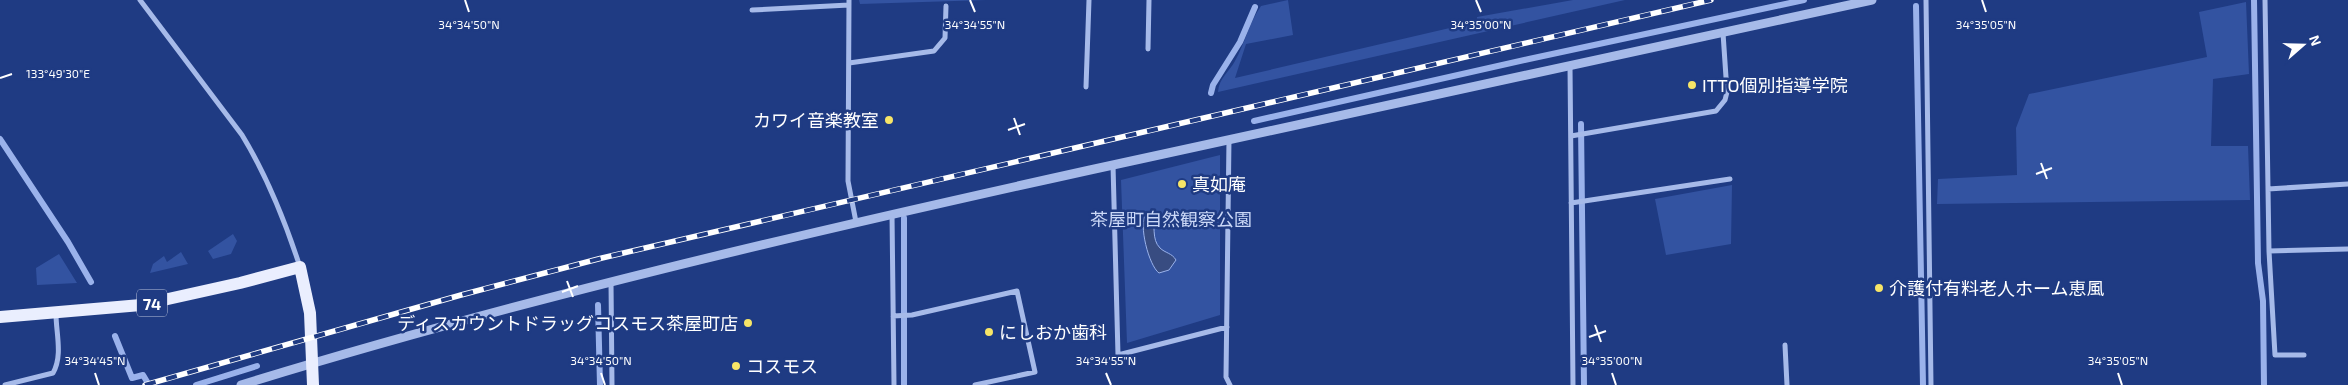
<svg xmlns="http://www.w3.org/2000/svg" width="2348" height="385" font-family="'Exo 2','Noto Sans JP',sans-serif">
	<style>
		.green { fill: #3353a1 }
		.water { fill: #384c81; stroke: #9ab2eb }
		.lines { fill: none; stroke-linecap: round; stroke-linejoin: round }
		.stream { stroke: #9ab2eb; stroke-width: 6 }
		.minor { stroke: #a6bae9; stroke-width: 5 }
		.tertiary { stroke: #a6bae9; stroke-width: 9 }
		.primary { stroke: #eaeefe; stroke-width: 12 }
		.rail-casing { stroke: #fff; stroke-width: 5.5 }
		.rail { stroke: #1f3b83; stroke-width: 4; stroke-dasharray: 11; stroke-linecap: butt }
		.ticks { fill: none; stroke: #fff; stroke-width: 2 }
		.poi-dot { fill: #f7e567; stroke: #1f3b83; stroke-width: 2 }
		.labels { text-anchor: middle; dominant-baseline: central; stroke-width: 5; stroke-linejoin: round; paint-order: stroke }
		.shield { fill: #1f3b83; stroke: #bcc4da; stroke-width: 1 }
		.shield-label { font-size: 16px; font-weight: bold; fill: #fff }
		.poi-label { font-size: 18px; fill: #fff; stroke: #1f3b83; text-anchor: start }
		.park-label { font-size: 18px; fill: #cbd8f7; stroke: #1f3b83 }
		.ticks-label { font-size: 12px; text-anchor: middle; fill: #fff; stroke: #1f3b83; stroke-width: 5; stroke-linejoin: round; paint-order: stroke }
	</style>
	<rect width="100%" height="100%" fill="#1f3b83"/>
	<path class="green" d="M859,0H986L860,4Z
		M1288,0L1293,35L1246,44L1235,78L1467,24L1477,25V17L1573,0H1625L1218,92C1219,78 1229,72 1235,61C1245,43 1249,23 1261,6Z
		M2246,2L2249,74L2213,79L2211,146H2248L2250,200L1937,204L1938,179L2017,175L2016,128L2029,94L2207,57L2199,12Z
		M1220,155V315L1127,343L1121,180Z
		M1732,185L1731,244L1666,255L1655,199Z
		M233,234L237,241L231,254L213,259L208,251Z
		M181,252L188,264L150,273L153,264L164,256L167,262Z
		M59,254L77,283L37,285L36,268Z"/>
	<path class="water" d="M1146,214H1152C1156,225 1151,239 1160,248C1165,253 1172,253 1176,260L1169,270L1159,273C1149,266 1138,224 1146,214Z"/>
	<g class="lines">
		<path class="stream" d="M2254,0L2258,263L2263,301L2264,385
			M1916,6L1923,385
			M1211,93L1213,85L1240,42L1255,7
			M1254,121L1529,59L1804,0
			M1581,124L1584,385
			M0,139L68,242L91,282
			M904,218V385
			M598,305L600,385
			M115,336L132,378L143,375L149,385
			M196,385L257,366"/>
		<path class="minor" d="M140,0L242,135C267,176 285,221 300,267
			M849,0L848,181L856,222
			M1926,0L1931,385
			M2265,0L2269,251L2348,249
			M752,10L849,5
			M1148,49L1149,0
			M849,63L934,51L945,38L946,6
			M1570,66L1573,385
			M1086,87L1089,0
			M1571,136L1716,111L1725,100L1727,92L1723,33
			M1229,139L1226,377L1230,385
			M1113,165L1118,355L1227,327
			M2268,189L2348,184
			M1571,203L1730,179
			M892,214L894,385
			M2269,251L2275,355H2304
			M611,282L612,385
			M893,316L912,315L1017,291L1035,372L975,385
			M1785,345L1787,385
			M5,385L53,373C63,356 56,333 56,314"/>
		<path class="tertiary" d="M241,385C520,299 805,233 1090,170C1350,113 1611,57 1872,0"/>
		<path class="primary" d="M0,317L141,305L240,283L300,267L310,313L313,385"/>
		<g class="rail-casing">
			<path id="rail" d="M145,385L461,295L602,258L1711,0"/>
		</g>
		<use href="#rail" class="rail"/>
	</g>
	<path class="ticks" d="M465,0L469,12M970,0L975,12M1476,0L1481,12M1982,0L1986,12M0,78L12,74M1014,118L1020,135M1008,130L1025,124M2041,163L2047,179M2036,174L2052,168M567,281L573,297M562,292L578,286M1595,325L1601,342M1589,337L1606,331M95,373L99,385M601,373L605,385M1106,373L1111,385M1612,373L1616,385M2118,373L2122,385"/>
	<g class="poi-dot">
		<circle cx="1692" cy="85" r="5"/>
		<circle cx="889" cy="120" r="5"/>
		<circle cx="1182" cy="184" r="5"/>
		<circle cx="1879" cy="288" r="5"/>
		<circle cx="748" cy="323" r="5"/>
		<circle cx="989" cy="332" r="5"/>
		<circle cx="736" cy="366" r="5"/>
	</g>
	<g class="labels">
		<rect class="shield" x="137" y="289.5" width="30" height="27" rx="4"/>
		<g class="shield-label">
			<text x="152" y="303">74</text>
		</g>
		<g class="poi-label">
			<text x="1702" y="85">ITTO個別指導学院</text>
			<text x="879" y="120" text-anchor="end">カワイ音楽教室</text>
			<text x="1192" y="184">真如庵</text>
			<text x="1889" y="288">介護付有料老人ホーム恵風</text>
			<text x="738" y="323" text-anchor="end">ディスカウントドラッグコスモス茶屋町店</text>
			<text x="999" y="332">にしおか歯科</text>
			<text x="746" y="366">コスモス</text>
		</g>
		<g class="park-label">
			<text x="1171" y="219">茶屋町自然観察公園</text>
		</g>
	</g>
	<g class="ticks-label">
		<text x="469" y="29">34°34'50"N</text>
		<text x="975" y="29">34°34'55"N</text>
		<text x="1481" y="29">34°35'00"N</text>
		<text x="1986" y="29">34°35'05"N</text>
		<text x="58" y="78">133°49'30"E</text>
		<text x="95" y="365">34°34'45"N</text>
		<text x="601" y="365">34°34'50"N</text>
		<text x="1106" y="365">34°34'55"N</text>
		<text x="1612" y="365">34°35'00"N</text>
		<text x="2118" y="365">34°35'05"N</text>
	</g>
	<g transform="translate(2303 45) rotate(70)" stroke="#1f3b83" stroke-width="4" paint-order="stroke">
	<path d="M0-4L9 19L0 12L-9 19Z" fill="#ffffff"/>
	<text y="-8" font-size="14" font-weight="bold" text-anchor="middle" fill="#ffffff">N</text>
	</g>
</svg>
